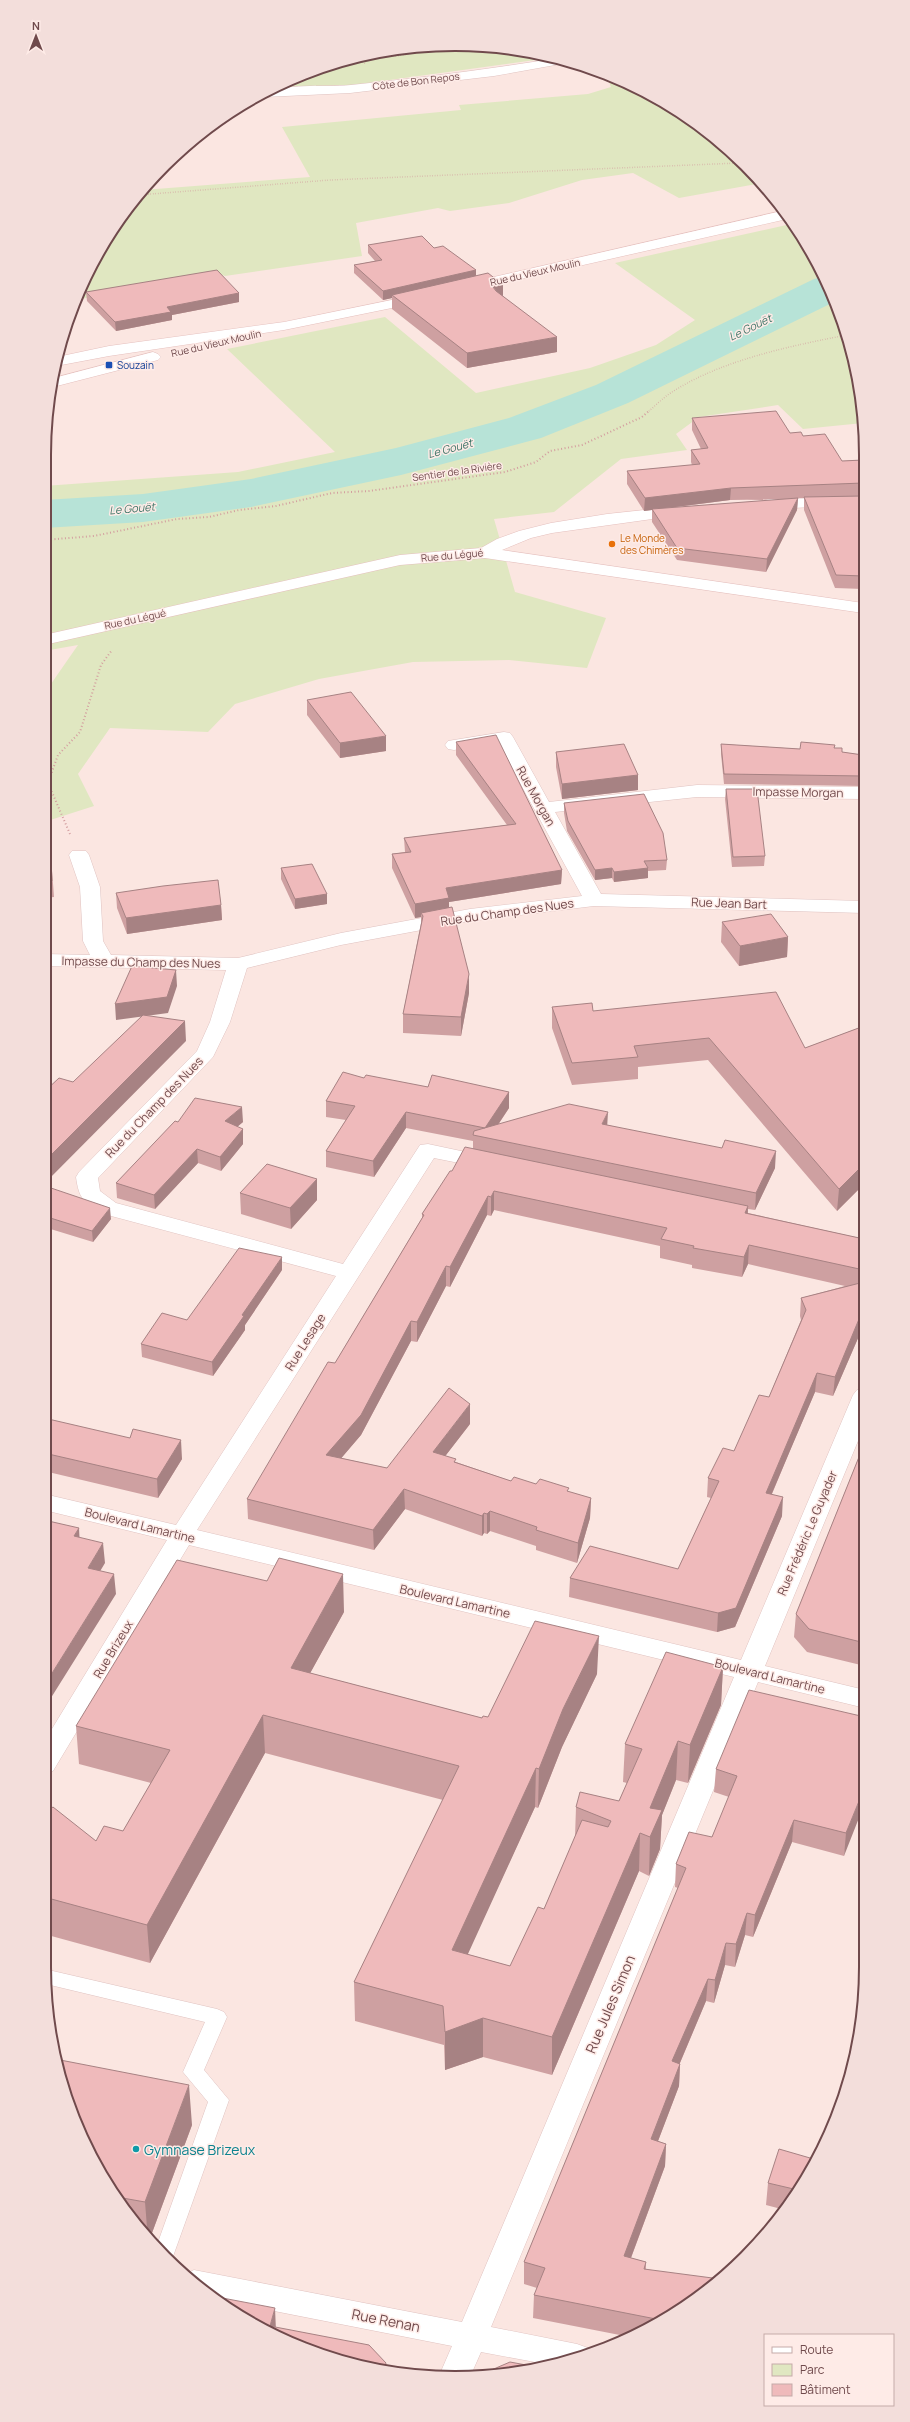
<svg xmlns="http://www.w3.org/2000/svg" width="910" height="2422" font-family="Manrope,sans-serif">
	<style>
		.green { fill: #e0e7c1 }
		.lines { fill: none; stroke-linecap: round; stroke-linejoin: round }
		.river { fill: #b7e3d7; fill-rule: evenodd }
		.lane-casing { stroke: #e0c3c1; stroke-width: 1 }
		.street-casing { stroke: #e0c3c1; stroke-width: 1 }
		.secondary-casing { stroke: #e5c0be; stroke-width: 1 }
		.path-far1 { stroke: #d39e9f; stroke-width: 1.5; stroke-dasharray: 0.5 2; stroke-linecap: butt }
		.path { stroke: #d39e9f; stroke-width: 2; stroke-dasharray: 1 2.5; stroke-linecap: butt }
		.lane { fill: #fff; fill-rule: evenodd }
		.street { fill: #fff; fill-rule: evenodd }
		.secondary { fill: #fff; fill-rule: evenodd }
		.wall { fill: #cea0a1; fill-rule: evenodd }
		.shaded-wall { fill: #a78283 }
		.building { fill: #efbabb; stroke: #a78283 }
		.transit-dot { fill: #1a4fb4; stroke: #feebe7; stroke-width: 1.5 }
		.food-dot { fill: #e8710a; stroke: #feebe7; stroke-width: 1.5 }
		.culture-dot { fill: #0f9aa8; stroke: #feebe7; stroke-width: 1.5 }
		.labels { text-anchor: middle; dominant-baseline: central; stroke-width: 3; stroke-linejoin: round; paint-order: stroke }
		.far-street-label { font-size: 10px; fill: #704a4c; stroke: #feebe7 }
		.far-transit-label { font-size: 10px; fill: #164399; stroke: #feebe7; text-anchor: start }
		.far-food-label { font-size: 10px; fill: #c56008; stroke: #feebe7; text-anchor: start }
		.far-water-label { font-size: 11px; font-style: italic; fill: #3f7668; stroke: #feebe7 }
		.street-label { font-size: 12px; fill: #704a4c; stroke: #feebe7 }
		.near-street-label { font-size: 14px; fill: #704a4c; stroke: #feebe7 }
		.near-culture-label { font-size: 14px; fill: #0d838f; stroke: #feebe7; text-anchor: start }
		.rim { fill: none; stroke: #704a4c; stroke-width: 2 }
	</style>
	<rect width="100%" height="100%" fill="#fbe6e1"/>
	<path class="green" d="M482,45L557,57L353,85L277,87L323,66L402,47Z
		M620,80C676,101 718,144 762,183L679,198L633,173L582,180L509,203L450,211L438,208L356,223L362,256L225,276L215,272L76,300C91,261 114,221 143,190L310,177L282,127L461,110L459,105L588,94L611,87L609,82Z
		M791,224L824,273L852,348L862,401L863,423L803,429L778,405L699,417L676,434L687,450L621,459L554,512L494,519L515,592L606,618L587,668L509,660L413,662L319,679L235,704L208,732L110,728L78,774L94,806L44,822V694L78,645L44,651V486L238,472L335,452L227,349L385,317L476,393L590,368L656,345L695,320L615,263Z"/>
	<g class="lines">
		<path class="river" d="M825,276L834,302L628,403L541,438L401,475L251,507L143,522L44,528V500L143,494L251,479L396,448L509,418L596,385L814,279Z"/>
		<g class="lane-casing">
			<path id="lane" d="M44,1969L217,2009L224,2012L227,2017L204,2070L229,2100L171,2262L156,2248L208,2102L183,2072L205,2022L46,1984Z"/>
		</g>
		<g class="street-casing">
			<path id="street" d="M558,58L572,62L494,76L350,93L264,97L259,95C287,82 321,88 351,85C421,78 490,69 558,58Z
				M504,732L510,733L513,737L549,802L697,785L863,787V799L697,797L555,812L601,894L864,901V913L594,906L470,921L341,945L247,968L230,1022L213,1057L98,1178L100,1191L116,1203L343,1264L420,1145L428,1144L489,1157L497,1158L500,1163L497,1168L489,1169L434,1158L197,1530L741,1660L853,1395L857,1390L865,1388V1424L765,1666L865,1690V1708L758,1682L491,2327L577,2344L588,2348L591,2353L551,2365L481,2352L470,2377L439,2376L452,2346L218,2300L183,2275L194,2270L462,2322L734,1677L189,1545L53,1771L44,1774V1742L167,1540L44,1510V1494L176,1525L336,1276L100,1213C83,1200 79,1199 76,1177L79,1172L197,1051L210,1022L226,970L44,966V954L90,955L83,941L80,887L69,855L72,851H86L89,855L100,887L103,941L111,955L238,958L341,933L470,909L582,896L498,743L454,750L448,749L445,745L448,741L454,740Z"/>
		</g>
		<g class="secondary-casing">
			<path id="secondary" d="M782,211L787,219L468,291L461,287L468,283Z
				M421,294L428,298L426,301L284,330L109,356L56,366L57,357L109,346L284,322Z
				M153,352L158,354L161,357L158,360L53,387L54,378Z
				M833,498L839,500L841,503L839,506L768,509L762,507L760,504L762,501L768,499Z
				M682,506L688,508L690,511L688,514L552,533L531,538L502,550L863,603V613L485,558L400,565L44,645V635L400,555L481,548L497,539L519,531L551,523L607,514Z"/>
		</g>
		<path class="path-far1" d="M373,54L397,56L449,46
			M356,58L366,64
			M138,195L330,180L739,163
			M649,411C656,405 664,397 672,392C722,360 790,346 847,335"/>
		<path class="path" d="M44,540L94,536L177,519L209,517L239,510L276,506L332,493L369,491L505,472L536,462L550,451L582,445L642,417L650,410
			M70,834L48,783L58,755L80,732L101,665L112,650"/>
		<use href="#lane" class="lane"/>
		<use href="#street" class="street"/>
		<use href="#secondary" class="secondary"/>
	</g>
	<path class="wall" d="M368,245L434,248L476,270V276L503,296L557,352L467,368L392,309V298L383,300L354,273V265L375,261L368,253Z
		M86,292L239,293V302L172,315V320L116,331L87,301Z
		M692,418L790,433L803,436L842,461L863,460V589L835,588L804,510V498H798L797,510L766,572L677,560L652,522V510L644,511L627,484V471L692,465L691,462V450L701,449L692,430ZM785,499L669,508L730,500Z
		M307,700L386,751L340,758L307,715Z
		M456,742L562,870L561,884L449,902V908L469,993L461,1036L403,1033V1014L421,923V917L415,918L392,868V854L405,852L404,838L507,825L456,755Z
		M721,744L800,749L835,745L834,748L842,752L863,755V786L724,784L721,754Z
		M556,752L638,775V790L562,799L556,767Z
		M726,789L765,856L764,866L732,867L725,799Z
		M564,803L667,860L666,870L648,871V878L614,882L612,878L595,880L567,831L564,813Z
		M44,843H50L54,897L44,898Z
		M281,868L327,894V904L295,909L281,879Z
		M116,893L221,905L222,920L127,934L117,908Z
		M722,922L788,937L787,957L739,966L721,942Z
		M864,956V987L858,986V982L859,962Z
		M552,1007L593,1011L805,1048L864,1026V1184L837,1211L708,1060L638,1067V1079L572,1085L552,1028Z
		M364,1078L428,1087L509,1092V1108L498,1125H608L775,1168L755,1210L748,1209V1213L864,1239L865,1322L833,1396L815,1392L791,1448L772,1494L782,1516L735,1627L717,1632L569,1597L570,1578L678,1569L711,1498L707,1497L708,1478L734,1451L769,1397L801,1320L800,1316L801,1298L845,1286L748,1264L742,1277L692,1268V1265L660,1258V1246L494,1210L491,1216L487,1215L450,1287L446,1286L417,1342L411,1341L361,1435L341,1458L387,1468L470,1424L445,1456L456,1462L511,1481L536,1484L569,1492L591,1498L590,1518L577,1563L536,1550V1546L490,1531L487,1534L484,1533L482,1536L405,1509L374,1550L248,1519L247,1499L335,1363L422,1218V1214L452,1171L473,1149V1141L406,1128L374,1177L326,1167V1151L346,1120L326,1117V1101Z
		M178,1122H243L237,1127L243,1129V1144L221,1171L198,1163L155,1209L117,1198L116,1183Z
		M240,1193L317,1200L291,1229L241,1214Z
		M44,1195L111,1219L93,1242L44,1227Z
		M282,1270L245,1325V1330L213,1376L142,1357L141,1344Z
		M44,1418L182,1459L158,1498L44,1471Z
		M865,1442V1666L807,1652L794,1637L796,1614Z
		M344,1612L310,1673L482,1718L488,1717L597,1674L562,1747L538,1808L535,1807L467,1954L510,1966L544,1909L575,1837L576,1807L619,1801L627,1783L623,1782L625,1744L723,1667L721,1705L688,1783L676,1780L662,1815L660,1849L649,1876L639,1871L552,2075L483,2057L445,2070L444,2045L355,2021L354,1982L443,1800L265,1753L150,1963L44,1934V1813L96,1841L123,1831L151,1783L79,1764L76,1726Z
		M865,1717L844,1856L792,1842L753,1937L745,1935L735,1967L725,1965L714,2003L706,2001L680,2063L679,2086L658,2141L666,2144L665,2166L631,2258L646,2262V2269L683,2309L630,2337L533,2318L534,2295L537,2288L524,2284V2262L678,1888L675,1887L676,1864L712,1837L729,1797L714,1792L716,1769Z
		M192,2125L149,2241L146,2238L99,2173Z
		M817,2160L785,2210L766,2205L768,2183Z"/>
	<path class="shaded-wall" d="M476,270V279L392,295V298L383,300V291Z
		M503,285V299L493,287Z
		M239,293V302L172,315V320L116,331L115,322L167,307Z
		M557,337V352L467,368V353Z
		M731,488L730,500L644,511L645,498Z
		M798,498L797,510L766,572L767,559Z
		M386,736V751L340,758V743Z
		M638,775V790L562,799V784Z
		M612,868V878L595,880V870Z
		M648,868V878L614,882V872Z
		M562,870L561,884L449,902V911L421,913V917L415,918V904L446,888Z
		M327,894V904L295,909V899Z
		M221,905L222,920L127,934L126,918Z
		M788,937L787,957L739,966L740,946Z
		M176,970L177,986L168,1013L116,1020L115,1004Z
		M469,974V993L461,1036V1017Z
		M185,1021L186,1041L44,1184V1162Z
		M509,1092V1108L489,1138L485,1128Z
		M242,1107L243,1122L226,1136L225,1121Z
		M406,1112V1128L374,1177L373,1161Z
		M608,1112L607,1129L602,1124Z
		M243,1129V1144L221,1171L220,1157Z
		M197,1149L198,1163L155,1209L154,1195Z
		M776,1151L775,1168L755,1210L756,1193Z
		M864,1164V1184L837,1211L839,1189Z
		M317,1179V1200L291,1229L290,1208Z
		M494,1191V1210L491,1216V1197Z
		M488,1196L487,1215L450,1287V1267Z
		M748,1206L747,1225L745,1213Z
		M110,1208L111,1219L93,1242L92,1231Z
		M749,1245L748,1264L742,1277L744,1257Z
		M282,1257V1270L245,1325V1330L213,1376L212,1362L242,1315Z
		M446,1266V1286L417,1342V1322Z
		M864,1270V1287L863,1290Z
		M864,1307L865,1322L833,1396L835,1377Z
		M47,1314L48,1334L44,1340V1317Z
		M411,1321V1341L361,1435L327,1475L326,1455Z
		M817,1373L815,1392L764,1512L766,1493Z
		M470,1404V1424L433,1472V1452Z
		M181,1440L182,1459L158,1498L157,1479Z
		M404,1489L405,1509L374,1550L373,1530Z
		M783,1497L782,1516L735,1627L717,1632L718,1613Z
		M591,1498L590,1518L577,1563L578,1543Z
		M490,1511V1531L487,1534V1514Z
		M484,1513V1533L482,1536V1516Z
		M79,1528L80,1548L74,1536Z
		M103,1543L105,1563L90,1588L88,1568Z
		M114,1574L116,1594L44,1709V1686Z
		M343,1574L344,1612L292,1706L291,1668Z
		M599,1636L597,1674L562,1747L538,1808L539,1769L563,1709Z
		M723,1667L721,1705L688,1783L690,1745Z
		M263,1715L265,1753L150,1963L147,1925Z
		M678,1741L676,1780L662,1815L660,1849L649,1876L650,1837V1808Z
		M536,1768L535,1807L452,1989V1950Z
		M866,1784V1800L844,1856L846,1833Z
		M794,1820L792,1842L753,1937L755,1915Z
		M640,1833L639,1871L552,2075V2037Z
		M747,1913L745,1935L735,1967L736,1944Z
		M726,1943L725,1965L714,2003L715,1980Z
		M708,1979L706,2001L671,2084L672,2061Z
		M483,2018V2057L445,2070V2032Z
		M680,2064L679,2086L650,2162L651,2139Z
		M189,2085L192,2125L149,2241L148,2240L145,2202Z
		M666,2144L665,2166L623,2279L624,2256Z
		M275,2308L276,2331L270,2326Z
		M386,2363V2371L384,2370Z"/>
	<path class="building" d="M422,236L434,248L443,246L476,270L383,291L354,265L382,260L368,245Z
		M217,270L239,293L167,307L171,312L115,322L86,292Z
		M488,273L503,285L493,287L496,291L557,337L467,353L392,295Z
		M776,411L790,433L801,432L803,436L825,434L842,461L863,460V483L731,488L645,498L627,471L700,464L691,450L708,448L692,418Z
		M863,496V576L836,575L804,497Z
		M798,498L767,559L677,548L652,509Z
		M351,692L386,736L340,743L307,700Z
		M496,735L562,870L446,888L449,898L415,904L392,854L411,852L404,838L516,824L456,742Z
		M801,742L835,745L834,748H842V752L863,755V776L724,774L721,744L800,749Z
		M624,744L638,775L562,784L556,752Z
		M726,789H757L765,856L733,857Z
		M644,794L663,833L667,860L644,861L648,868L614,872L612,868L595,870L568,821L564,803Z
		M44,843H50L52,881H44Z
		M312,864L327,894L295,899L281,868Z
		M218,880L221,905L126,918L116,893L163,886Z
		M452,907L469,974L461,1017L403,1014L423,916L421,913Z
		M771,914L788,937L740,946L722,922Z
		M864,956V967L860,966L862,963L859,962Z
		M132,966L176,970L167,997L115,1004Z
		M776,992L805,1048L864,1026V1164L839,1189L709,1038L634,1046L638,1057L572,1063L552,1007L592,1003L593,1011Z
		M143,1015L185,1021L44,1162V1092L59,1078L73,1082Z
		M343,1072L364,1078L366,1075L428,1087L432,1075L509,1092L485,1128L406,1112L373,1161L326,1151L355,1106L326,1101Z
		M195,1098L242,1107L225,1121L243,1129L220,1157L197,1149L154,1195L116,1183L175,1121L178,1122Z
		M569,1104L608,1112L602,1124L722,1148L725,1140L776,1151L756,1193L473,1135L474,1131Z
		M465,1147L748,1206L745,1213L864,1239V1270L749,1245L744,1257L693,1248L694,1246L661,1239L667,1228L494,1191L491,1197L488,1196L450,1267L446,1266L417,1322L411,1321L361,1415L326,1455L387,1468L449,1388L470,1404L433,1452L456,1459L454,1462L511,1481L514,1477L536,1484L540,1479L569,1488L567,1491L591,1498L578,1543L536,1530L537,1527L490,1511L487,1514L484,1513L482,1516L404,1489L373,1530L247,1499L328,1362L335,1363L424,1215L422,1214L450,1171H452Z
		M267,1164L317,1179L290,1208L240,1193Z
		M51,1188L110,1208L92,1231L44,1216V1195Z
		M239,1248L282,1257L242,1315L244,1316L212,1362L141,1344L162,1313L187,1320Z
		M864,1282V1307L835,1377L817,1373L766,1493L783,1497L736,1608L718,1613L570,1578L590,1546L678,1569L719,1481L708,1478L723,1448L734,1451L759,1395L769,1397L806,1310L801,1298Z
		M44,1313L47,1314L44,1317Z
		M44,1418L130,1438L133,1429L181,1440L157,1479L44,1453Z
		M865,1442V1643L809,1629L796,1614Z
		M44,1520L79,1528L74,1536L103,1543L88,1568L114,1574L44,1686Z
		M279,1558L343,1574L291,1668L482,1718L483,1716L488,1717L535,1621L599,1636L563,1709L539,1769L536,1768L452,1950L510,1966L538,1907L544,1909L582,1820L608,1827L611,1821L576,1807L580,1792L619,1801L642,1749L625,1744L666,1652L723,1667L690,1745L678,1741L650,1808L662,1810L650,1837L640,1833L552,2037L483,2018L445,2032L443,2006L354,1982L459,1766L263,1715L147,1925L44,1897V1813L53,1807L96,1841L104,1826L123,1831L170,1750L76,1726L177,1560L267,1581Z
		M749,1690L865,1717L866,1784L846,1833L794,1820L755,1915L747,1913L736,1944L726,1943L715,1980L708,1979L672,2061L680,2064L651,2139L666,2144L624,2256L646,2262L644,2269L720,2279L683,2309L661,2320L534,2295L545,2268L524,2262L686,1868L676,1864L689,1832L712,1837L737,1776L716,1769Z
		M55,2059L189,2085L145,2202L117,2197L99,2173L66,2099Z
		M779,2149L817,2160L798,2190L768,2183Z
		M212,2296L275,2308L270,2326L369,2345L386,2363L384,2370L323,2356L250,2323Z
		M510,2362L542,2368L535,2370L487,2376L489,2371Z"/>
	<rect class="transit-dot" x="105" y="361" width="8" height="8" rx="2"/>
	<circle class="food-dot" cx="612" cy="544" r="4"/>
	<circle class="culture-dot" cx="136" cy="2149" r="4"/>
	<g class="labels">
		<g class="far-street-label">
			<text transform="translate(416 81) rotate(-7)">Côte de Bon Repos</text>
			<text transform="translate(535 272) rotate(-13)">Rue du Vieux Moulin</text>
			<text transform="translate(216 343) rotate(-13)">Rue du Vieux Moulin</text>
			<text transform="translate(457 471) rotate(-8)">Sentier de la Rivière</text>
			<text transform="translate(452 555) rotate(-5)">Rue du Légué</text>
			<text transform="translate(135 619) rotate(-12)">Rue du Légué</text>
		</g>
		<g class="far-transit-label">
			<text x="117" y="365">Souzain</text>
		</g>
		<g class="far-food-label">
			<text x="620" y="538">Le Monde<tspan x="620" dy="12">des Chimères</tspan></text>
		</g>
		<g class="far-water-label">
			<text transform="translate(750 327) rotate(-26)">Le Gouët</text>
			<text transform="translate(450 448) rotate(-15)">Le Gouët</text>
			<text transform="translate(132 508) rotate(-5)">Le Gouët</text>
		</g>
		<g class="street-label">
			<text transform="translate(798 792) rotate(1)">Impasse Morgan</text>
			<text transform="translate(536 796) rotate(61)">Rue Morgan</text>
			<text transform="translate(729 903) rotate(2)">Rue Jean Bart</text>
			<text transform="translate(507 912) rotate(-8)">Rue du Champ des Nues</text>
			<text transform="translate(141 962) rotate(1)">Impasse du Champ des Nues</text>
			<text transform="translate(154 1107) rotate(-46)">Rue du Champ des Nues</text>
			<text transform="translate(305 1342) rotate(-58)">Rue Lesage</text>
			<text transform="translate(140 1525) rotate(14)">Boulevard Lamartine</text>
			<text transform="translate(807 1533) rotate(-67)">Rue Frédéric Le Guyader</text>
			<text transform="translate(455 1601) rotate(13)">Boulevard Lamartine</text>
			<text transform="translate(113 1649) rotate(-59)">Rue Brizeux</text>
			<text transform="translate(770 1676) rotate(14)">Boulevard Lamartine</text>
		</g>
		<g class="near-street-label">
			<text transform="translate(610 2004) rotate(-67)">Rue Jules Simon</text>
			<text transform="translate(386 2320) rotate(11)">Rue Renan</text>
		</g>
		<g class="near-culture-label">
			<text x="144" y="2149">Gymnase Brizeux</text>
		</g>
	</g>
	<path d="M0 0H910V2422H0ZM455 51H455A404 404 0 0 1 859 455V1967A404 404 0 0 1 455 2371H455A404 404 0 0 1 51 1967V455A404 404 0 0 1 455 51Z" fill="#f3dedb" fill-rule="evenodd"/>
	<path class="rim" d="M455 51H455A404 404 0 0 1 859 455V1967A404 404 0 0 1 455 2371H455A404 404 0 0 1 51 1967V455A404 404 0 0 1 455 51Z"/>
	<rect x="764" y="2334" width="130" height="72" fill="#feebe7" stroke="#c5aba9"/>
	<rect x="772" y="2347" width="20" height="6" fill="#ffffff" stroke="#c5aba9"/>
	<text x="800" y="2354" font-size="12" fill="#704a4c">Route</text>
	<rect x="772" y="2364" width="20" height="12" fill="#e0e7c1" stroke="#c5aba9"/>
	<text x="800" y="2374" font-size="12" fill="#704a4c">Parc</text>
	<rect x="772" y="2384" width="20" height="12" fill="#efbabb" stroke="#c5aba9"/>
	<text x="800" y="2394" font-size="12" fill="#704a4c">Bâtiment</text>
	<g transform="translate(36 36)" stroke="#feebe7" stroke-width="3" paint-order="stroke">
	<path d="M0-3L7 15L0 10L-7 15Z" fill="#704a4c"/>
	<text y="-6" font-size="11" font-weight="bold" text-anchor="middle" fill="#704a4c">N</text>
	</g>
</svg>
